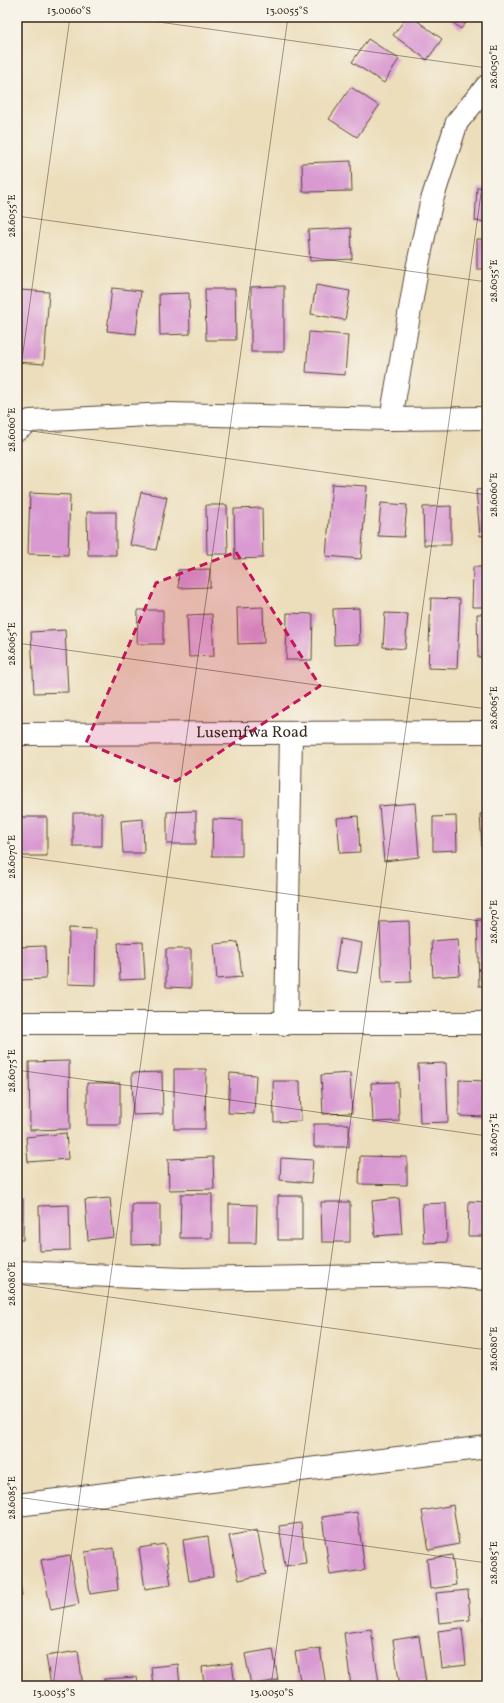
<svg xmlns="http://www.w3.org/2000/svg" width="504" height="1703" font-family="Vollkorn,serif">
	<style>
		.building { fill: #d99ad2 }
		.lines { fill: none; stroke-linecap: round; stroke-linejoin: round }
		.minor-casing { stroke: #564536; stroke-width: 24 }
		.minor { stroke: #fff; stroke-width: 22 }
		.marked { fill: #c2185b; fill-opacity: 0.2; stroke: #c2185b; stroke-width: 3; stroke-dasharray: 8 5; stroke-linejoin: round }
		.ticks { fill: none; stroke: #3b2a1e; stroke-width: 1; stroke-opacity: 0.45 }
		.labels { text-anchor: middle; dominant-baseline: central; stroke-width: 4; stroke-linejoin: round; paint-order: stroke }
		.street-label { font-size: 16px; fill: #3b2a1e; stroke: #f7f3e8 }
		.neatline { fill: none; stroke: #3b2a1e; stroke-width: 1.5 }
		.ticks-label { font-size: 10px; text-anchor: middle; fill: #3b2a1e }
	</style>
	<rect width="100%" height="100%" fill="#f7f3e8"/>
	<filter id="ink" filterUnits="userSpaceOnUse"><feTurbulence type="fractalNoise" baseFrequency=".025" numOctaves="2"/><feDisplacementMap in="SourceGraphic" scale="8" xChannelSelector="R" yChannelSelector="G"/><feConvolveMatrix kernelMatrix="1 2 1 2 8 2 1 2 1" color-interpolation-filters="sRGB"/></filter>
	<filter id="wash" filterUnits="userSpaceOnUse"><feTurbulence type="fractalNoise" baseFrequency=".012" numOctaves="4" result="noise"/><feDisplacementMap in="SourceGraphic" scale="16" xChannelSelector="R" yChannelSelector="G"/><feGaussianBlur stdDeviation="0.9" result="paint"/><feColorMatrix in="noise" values="0 0 0 0 0 0 0 0 0 0 0 0 0 0 0 0 0 1.4 0 .05"/><feComposite in="paint" operator="in"/></filter>
	<g filter="url(#wash)">
		<rect width="100%" height="100%" fill="#ecdebb"/>
		<g id="blocks">
			<path class="building" d="M407,17H412L442,39L427,60L393,35Z
				M446,17H470L461,29Z
				M368,39L399,59L384,83L352,62Z
				M351,87L379,106L357,137L329,119Z
				M351,161L352,191L303,192L302,163Z
				M477,187L487,188V222L475,221Z
				M351,228L352,259L310,261L308,230Z
				M477,239H487V269H477Z
				M316,285L350,291L345,320L311,314Z
				M284,286V352H251V287Z
				M112,288L141,291L136,334L107,331Z
				M205,289H235L236,340H206Z
				M20,290L49,292L44,364L17,362V330Z
				M189,293L190,334L160,335L159,294Z
				M309,332L348,335L345,375L306,372Z
				M332,484L367,486L361,559L326,556Z
				M487,489V535L480,536L476,490Z
				M141,492L167,497L156,550L130,545Z
				M30,493L70,495L68,555L28,554Z
				M381,503L407,505L404,537L378,536Z
				M206,505H227L228,554H207Z
				M451,506V545H424L423,507Z
				M262,508L263,558L235,559L234,509Z
				M87,512H116V555H88Z
				M473,567H487V607H472Z
				M210,569V587L179,588L178,570Z
				M431,598L460,599L457,669L428,668Z
				M263,607L264,643L238,644L237,608Z
				M359,608L360,644L334,645L333,609Z
				M138,610H163V644H137Z
				M287,613L313,614L312,660H286Z
				M385,613L408,614L405,649L383,647Z
				M212,614L214,656L189,657L187,615Z
				M477,614H487V657H478Z
				M65,630L68,692L34,693L31,632Z
				M415,803L419,857L384,861L379,806Z
				M196,811V844H167V812Z
				M73,813H102V846H73Z
				M487,813V847H482L480,814Z
				M358,816L360,852L340,853L337,818Z
				M456,816L457,850L433,851V817Z
				M19,817H47V856H19Z
				M143,819L144,853H123L121,821Z
				M213,819L242,820V856H212Z
				M477,919H487V986H479Z
				M409,921L411,982L382,983L380,922Z
				M69,928L96,929L95,985L68,984Z
				M340,939L362,943L357,973L335,970Z
				M458,939L460,975L433,977L431,941Z
				M143,942L145,979L120,980L118,943Z
				M238,942L242,977L217,979L214,944Z
				M45,946L46,979L19,980L18,947Z
				M166,949H191V988L166,987Z
				M69,1061L70,1129L30,1130L29,1062Z
				M446,1063L448,1122L420,1123L418,1064Z
				M174,1069H206L205,1129H174Z
				M162,1072L163,1114L133,1115L132,1073Z
				M230,1073L256,1075L254,1114L228,1113Z
				M350,1073L352,1113L323,1114L321,1075Z
				M459,1080L487,1081V1117L459,1116Z
				M273,1081H300L301,1121L274,1122Z
				M398,1082L399,1121L373,1122L371,1083Z
				M87,1083H120V1125H87Z
				M314,1124H349V1147H314Z
				M66,1133L68,1159L28,1162L26,1137Z
				M360,1156L407,1157V1185L359,1184Z
				M213,1157L214,1189L169,1190L168,1159Z
				M281,1158L313,1160L311,1183L280,1180Z
				M181,1194H212V1238H180Z
				M278,1196H302V1240H278Z
				M110,1198L114,1237L88,1240L85,1200Z
				M399,1198L402,1234L375,1236L372,1201Z
				M17,1199H23V1240H17Z
				M469,1201L487,1202V1236H468Z
				M321,1202H350V1242H322Z
				M446,1203L447,1242L424,1243L422,1204Z
				M132,1204H160V1244L132,1245Z
				M229,1204L257,1205L256,1243H229Z
				M69,1205L70,1250L40,1251L39,1206Z
				M453,1505L459,1544L429,1550L422,1511Z
				M357,1512L365,1570L330,1575L322,1517Z
				M301,1523L306,1563L285,1566L279,1526Z
				M257,1530L266,1574L239,1580L229,1536Z
				M208,1536L213,1577L189,1581L183,1540Z
				M165,1544L171,1585L145,1589L139,1548Z
				M114,1548L118,1590L90,1594L85,1552Z
				M70,1555L79,1604L51,1610L41,1560Z
				M452,1555L456,1585L430,1589L427,1559Z
				M17,1566L22,1596L17,1597Z
				M468,1590L470,1620L439,1623L436,1593Z
				M487,1617V1636H486L484,1618Z
				M462,1628L466,1665L442,1668L438,1631Z
				M371,1629L379,1683L351,1686L344,1633Z
				M419,1636L426,1682L400,1686L393,1640Z
				M320,1648L326,1686H301L295,1652Z
				M273,1649L278,1680L251,1685L245,1654Z
				M78,1651L83,1686H51L46,1656Z
				M232,1663L235,1686H204L202,1667Z
				M178,1664L180,1686H153L151,1667Z
				M137,1677L138,1686H105L104,1679Z"/>
		</g>
	</g>
	<g filter="url(#ink)">
		<use href="#blocks" fill-opacity="0" stroke="#564536" stroke-width="1"/>
		<g class="lines">
			<g class="minor-casing">
				<g id="minor">
					<path d="M391,419L417,269L431,203L457,122L487,86"/>
					<path d="M17,430L30,421L168,414L391,419L487,418"/>
					<path id="s1" d="M17,734L487,732"/>
					<path d="M17,1023H487"/>
					<path d="M286,1024L291,733"/>
					<path d="M17,1272L183,1279L442,1275L487,1279"/>
					<path d="M17,1505L487,1447"/>
				</g>
			</g>
			<use href="#minor" class="minor"/>
		</g>
	</g>
	<path class="marked" d="M236,552L320,686L176,781L86,743L156,583Z"/>
	<path class="ticks" d="M123,17L487,68M17,216L487,282M17,395L70,17M17,429L487,495M17,643L487,709M17,856L487,922M17,1070L487,1136M17,1284L487,1350M17,1497L487,1563M53,1686L288,17M271,1686L487,151"/>
	<g class="labels">
		<g class="street-label">
			<text stroke="none"><textPath href="#s1" startOffset="235">Lusemfwa Road</textPath></text>
		</g>
	</g>
	<rect width="504" height="1703" fill="none" stroke="#f7f3e8" stroke-width="44"/>
	<rect x="22" y="22" width="460" height="1659" class="neatline"/>
	<g class="ticks-label">
		<text x="69" y="14">13.0060°S</text>
		<text x="287" y="14">13.0055°S</text>
		<text transform="translate(493 67) rotate(-90)" y="4">28.6050°E</text>
		<text transform="translate(11 216) rotate(-90)" y="4">28.6055°E</text>
		<text transform="translate(493 281) rotate(-90)" y="4">28.6055°E</text>
		<text transform="translate(11 430) rotate(-90)" y="4">28.6060°E</text>
		<text transform="translate(493 495) rotate(-90)" y="4">28.6060°E</text>
		<text transform="translate(11 644) rotate(-90)" y="4">28.6065°E</text>
		<text transform="translate(493 708) rotate(-90)" y="4">28.6065°E</text>
		<text transform="translate(11 857) rotate(-90)" y="4">28.6070°E</text>
		<text transform="translate(493 922) rotate(-90)" y="4">28.6070°E</text>
		<text transform="translate(11 1071) rotate(-90)" y="4">28.6075°E</text>
		<text transform="translate(493 1135) rotate(-90)" y="4">28.6075°E</text>
		<text transform="translate(11 1284) rotate(-90)" y="4">28.6080°E</text>
		<text transform="translate(493 1349) rotate(-90)" y="4">28.6080°E</text>
		<text transform="translate(11 1498) rotate(-90)" y="4">28.6085°E</text>
		<text transform="translate(493 1563) rotate(-90)" y="4">28.6085°E</text>
		<text x="54" y="1696">13.0055°S</text>
		<text x="272" y="1696">13.0050°S</text>
	</g>
</svg>
